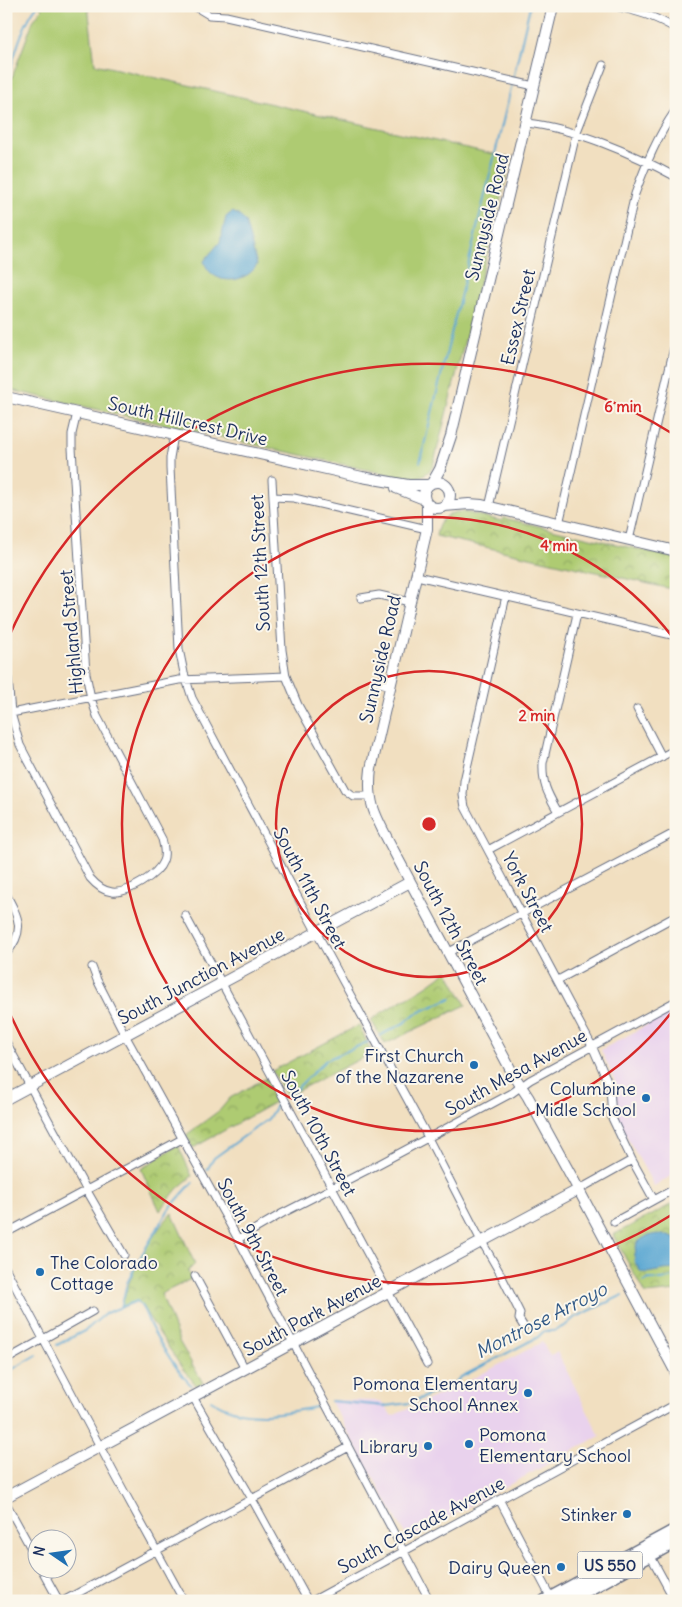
<svg xmlns="http://www.w3.org/2000/svg" width="682" height="1607" font-family="Delius,sans-serif">
	<style>
		.built { fill: #e9d2ed }
		.grass { fill: #aecb72; stroke: #647d68 }
		.park { fill: url(#park-crowns); stroke: #647d68 }
		.water { fill: #59a6d2; stroke: #3a6a98 }
		.lines { fill: none; stroke-linecap: round; stroke-linejoin: round }
		.stream { stroke: #59a6d2; stroke-width: 2 }
		.street-casing { stroke: #666d80; stroke-width: 9 }
		.secondary-casing { stroke: #666d80; stroke-width: 12 }
		.highway-casing { stroke: #666d80; stroke-width: 15 }
		.street { stroke: #fff; stroke-width: 7 }
		.secondary { stroke: #fff; stroke-width: 10 }
		.highway { stroke: #fff; stroke-width: 12 }
		.ring { fill: none; stroke: #d62828; stroke-width: 2.5 }
		.poi-dot { fill: #1f6fb2; stroke: #fbf7ec; stroke-width: 2 }
		.labels { text-anchor: middle; dominant-baseline: central; stroke-width: 4; stroke-linejoin: round; paint-order: stroke }
		.shield { fill: #fbf7ec; stroke: #5e6b89; stroke-width: 1 }
		.shield-label { font-size: 16px; font-weight: bold; fill: #1b2f5e }
		.street-label { font-size: 18px; fill: #1b2f5e; stroke: #fbf7ec }
		.poi-label { font-size: 18px; fill: #1b2f5e; stroke: #fbf7ec; text-anchor: end }
		.water-label { font-size: 19px; font-style: italic; fill: #315987; stroke: #fbf7ec }
		.centre { fill: #d62828; stroke: #fbf7ec; stroke-width: 2.5 }
		.ring-label { font-size: 15px; text-anchor: middle; font-weight: bold; fill: #d62828; stroke: #fbf7ec; stroke-width: 4; stroke-linejoin: round; paint-order: stroke }
	</style>
	<defs>
		<pattern id="park-crowns" width="20" height="18" patternUnits="userSpaceOnUse" patternTransform="scale(1.25)"><rect width="20" height="18" fill="#aecb72"/><path d="M2 6a3 3 0 1 1 6 0M12 15a3 3 0 1 1 6 0" fill="none" stroke="#8da561"/></pattern>
	</defs>
	<rect width="100%" height="100%" fill="#fbf7ec"/>
	<filter id="ink" filterUnits="userSpaceOnUse"><feTurbulence type="fractalNoise" baseFrequency=".02" numOctaves="2"/><feDisplacementMap in="SourceGraphic" scale="10" xChannelSelector="R" yChannelSelector="G"/><feConvolveMatrix kernelMatrix="1 2 1 2 8 2 1 2 1" color-interpolation-filters="sRGB"/></filter>
	<filter id="wash" filterUnits="userSpaceOnUse"><feTurbulence type="fractalNoise" baseFrequency=".0096" numOctaves="4" result="noise"/><feDisplacementMap in="SourceGraphic" scale="20" xChannelSelector="R" yChannelSelector="G"/><feGaussianBlur stdDeviation="1.12" result="paint"/><feColorMatrix in="noise" values="0 0 0 0 0 0 0 0 0 0 0 0 0 0 0 0 0 1.4 0 .05"/><feComposite in="paint" operator="in"/></filter>
	<g filter="url(#wash)">
		<rect width="100%" height="100%" fill="#f1dfc0"/>
		<path class="built" d="M676,1009V1173L654,1186L628,1139L619,1118L614,1078L601,1050Z
			M542,1342L550,1355L557,1352L600,1436L412,1537L405,1534L330,1400L381,1401L392,1416L457,1387Z"/>
		<path class="grass" d="M39,6H88L95,64L511,158L433,466C424,480 410,479 395,476L6,389V155L10,150L11,134L7,106L10,83L33,21L42,9Z"/>
		<path class="park" d="M456,512H464L502,521L504,518L676,558V590L436,536C438,523 443,516 456,512Z
			M447,970L466,1005L385,1044L371,1020C395,1002 425,991 447,970Z
			M359,1025L372,1053L287,1096L272,1071Z
			M266,1078L277,1101L193,1148L186,1135L220,1110L230,1098Z
			M178,1145L192,1176L177,1189L160,1211L141,1169Z
			M676,1202V1291L645,1294L613,1235Z
			M172,1213L195,1264L188,1271L191,1279L161,1294L180,1343L203,1383L197,1386L182,1368L141,1305L137,1301L121,1308C131,1271 146,1242 172,1213Z"/>
		<path class="water" d="M232,212L237,214L245,221L257,265C245,285 211,286 204,261L220,242L226,217Z
			M657,1234L669,1236L676,1239V1269L663,1270L647,1273L641,1272L634,1261L637,1242L647,1236Z"/>
		<g class="lines">
			<path class="stream" d="M513,79L530,6
				M6,81C15,57 21,26 37,6
				M6,132V148
				M420,462L512,84
				M379,1036L404,1023L415,1014L451,998
				M291,1094L326,1060L370,1041
				M207,1170L214,1158L268,1119L277,1104
				M643,1282L649,1279L662,1280L676,1276
				M121,1308L127,1283L141,1256L169,1209L193,1182
				M57,1345L86,1330L106,1313L137,1301C145,1308 146,1316 150,1325C160,1344 177,1371 192,1386
				M6,1373L37,1355
				M211,1400C242,1421 281,1414 316,1407
				M331,1401L385,1406L410,1403L452,1385L461,1377L538,1337L544,1331H554L566,1325L574,1318L623,1295"/>
		</g>
	</g>
	<g filter="url(#ink)">
		<g class="lines">
			<g class="street-casing">
				<path id="street" d="M194,6L209,15L226,16L534,86
					M615,6C639,12 655,16 676,29
					M526,123C574,128 634,154 676,177
					M174,435L170,458V468L179,649L184,673L192,698L320,939L424,1130L478,1235L500,1273L520,1313L519,1319L524,1327
					M272,480L282,650L286,676L298,705L345,790L353,796H369
					M273,497L294,498L427,529
					M489,507L576,134L603,65
					M559,524L635,194C646,164 657,137 675,111
					M629,540L676,339
					M417,576L676,636
					M506,596L464,781L463,795L465,807L592,1046L610,1087L612,1118L632,1160L654,1200L614,1222
					M361,598L379,595L410,602
					M6,655L11,713L20,745L90,878C96,885 103,891 112,892C127,894 158,875 163,861C166,854 164,846 162,839L97,716L91,698L86,674L72,448V434L77,413
					M376,682L391,686
					M637,709L662,757
					M11,713L179,680L286,676
					M558,812C548,794 542,785 543,763L577,614
					M488,850L676,749
					M6,894C19,918 26,931 6,954
					M185,915L427,1364
					M449,952L676,832
					M92,967L97,980L125,1035L238,1239L430,1601
					M558,980L676,916
					M6,1042L86,1189L124,1255
					M578,1190L632,1160
					M654,1200L676,1188
					M6,1233L182,1139
					M238,1239L283,1213L379,1164L512,1093L530,1080L676,1001
					M6,1269L114,1473L184,1601
					M195,1276L245,1369
					M6,1360L93,1311
					M193,1397L252,1499L308,1601
					M500,1501L552,1600
					M6,1503L38,1561
					M650,1555L675,1601
					M42,1570L59,1601
					M63,1601L348,1447
					M312,1601L676,1404"/>
			</g>
			<g class="secondary-casing">
				<path id="secondary" d="M6,397L362,477L408,485H428
					M424 495a13 13 0 1 1 26 0a13 13 0 1 1-26 0Z
					M432,483L440,469L451,436L553,6
					M396,488L424,499
					M427,504V529L371,769C367,801 374,814 389,842L513,1074L528,1097L574,1181L676,1373
					M444,506L469,504L482,505L676,551
					M6,1099L410,882
					M6,1497L578,1190"/>
			</g>
			<g class="highway-casing">
				<path id="highway" d="M545,1601L676,1530
					M567,1601L676,1541"/>
			</g>
			<use href="#street" class="street"/>
			<use href="#secondary" class="secondary"/>
			<use href="#highway" class="highway"/>
		</g>
	</g>
	<g class="ring">
		<circle cx="429" cy="824" r="153"/>
		<path d="M674 1009A307 307 0 1 1 674 639"/>
		<path d="M673 1214A460 460 0 0 1 7 1007M7 641A460 460 0 0 1 673 434"/>
	</g>
	<g class="poi-dot">
		<circle cx="474" cy="1065" r="5"/>
		<circle cx="646" cy="1098" r="5"/>
		<circle cx="40" cy="1272" r="5"/>
		<circle cx="528" cy="1393" r="5"/>
		<circle cx="469" cy="1444" r="5"/>
		<circle cx="428" cy="1446" r="5"/>
		<circle cx="627" cy="1514" r="5"/>
		<circle cx="561" cy="1567" r="5"/>
	</g>
	<g class="labels">
		<rect class="shield" x="577.5" y="1551.5" width="65" height="27" rx="4"/>
		<g class="shield-label">
			<text x="610" y="1565">US 550</text>
		</g>
		<g class="street-label">
			<text transform="translate(487 217) rotate(-76)">Sunnyside Road</text>
			<text transform="translate(518 317) rotate(-77)">Essex Street</text>
			<text transform="translate(188 421) rotate(13)">South Hillcrest Drive</text>
			<text transform="translate(260 563) rotate(-93)">South 12th Street</text>
			<text transform="translate(71 632) rotate(-95)">Highland Street</text>
			<text transform="translate(380 659) rotate(-77)">Sunnyside Road</text>
			<text transform="translate(310 888) rotate(62)">South 11th Street</text>
			<text transform="translate(528 892) rotate(62)">York Street</text>
			<text transform="translate(451 923) rotate(62)">South 12th Street</text>
			<text transform="translate(201 976) rotate(-28)">South Junction Avenue</text>
			<text transform="translate(516 1072) rotate(-29)">South Mesa Avenue</text>
			<text transform="translate(319 1133) rotate(62)">South 10th Street</text>
			<text transform="translate(253 1237) rotate(62)">South 9th Street</text>
			<text transform="translate(312 1315) rotate(-28)">South Park Avenue</text>
			<text transform="translate(421 1525) rotate(-28)">South Cascade Avenue</text>
		</g>
		<g class="poi-label">
			<text x="464" y="1055">First Church<tspan x="464" dy="21">of the Nazarene</tspan></text>
			<text x="636" y="1088">Columbine<tspan x="636" dy="21">Midle School</tspan></text>
			<text x="50" y="1262" text-anchor="start">The Colorado<tspan x="50" dy="21">Cottage</tspan></text>
			<text x="518" y="1383">Pomona Elementary<tspan x="518" dy="21">School Annex</tspan></text>
			<text x="479" y="1434" text-anchor="start">Pomona<tspan x="479" dy="21">Elementary School</tspan></text>
			<text x="418" y="1446">Library</text>
			<text x="617" y="1514">Stinker</text>
			<text x="551" y="1567">Dairy Queen</text>
		</g>
		<g class="water-label">
			<text transform="translate(541 1320) rotate(-27)">Montrose Arroyo</text>
		</g>
	</g>
	<circle cx="429" cy="824" r="8" class="centre"/>
	<g class="ring-label">
		<text x="623" y="412">6 min</text>
		<text x="559" y="551">4 min</text>
		<text x="537" y="721">2 min</text>
	</g>
	<rect width="682" height="1607" fill="none" stroke="#fbf7ec" stroke-width="25"/>
	<g transform="translate(52 1554) rotate(283)"><circle r="24" fill="#fbf7ec" stroke="#a1a7b3"/>
	<path d="M0-4L9 19L0 12L-9 19Z" fill="#1f6fb2"/>
	<text y="-8" font-size="14" font-weight="bold" text-anchor="middle" fill="#1b2f5e">N</text>
	</g>
</svg>
